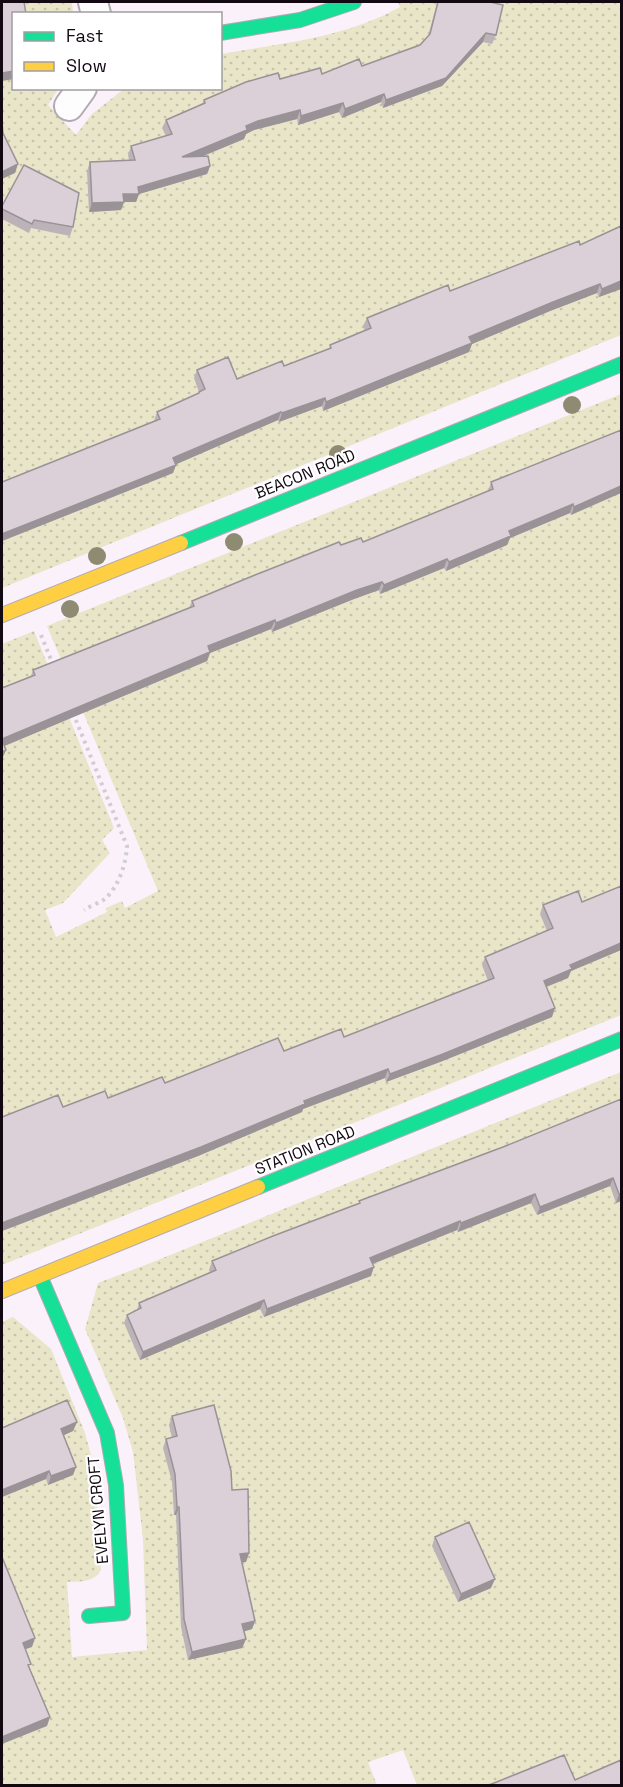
<svg xmlns="http://www.w3.org/2000/svg" width="623" height="1787" font-family="'Space Grotesk',sans-serif">
	<style>
		.park { fill: url(#park-dots) }
		.lines { fill: none; stroke-linecap: round; stroke-linejoin: round }
		.street-casing { stroke: #b2aab2; stroke-width: 32 }
		.fast-casing { stroke: #b2aab2; stroke-width: 16 }
		.slow-casing { stroke: #b2aab2; stroke-width: 16 }
		.path { stroke: #d0ced0; stroke-width: 4; stroke-dasharray: 3 4.5; stroke-linecap: butt }
		.street { stroke: #fefdfe; stroke-width: 28 }
		.fast { stroke: #16e098; stroke-width: 14 }
		.slow { stroke: #ffcf43; stroke-width: 14 }
		.tree { fill: #8f8b73 }
		.wall { fill: #bcb3b9 }
		.shaded-wall { fill: #999296 }
		.building { fill: #dbd0d7; stroke: #999296; stroke-width: 1.5 }
		.labels { text-anchor: middle; dominant-baseline: central; stroke-width: 4.5; stroke-linejoin: round; paint-order: stroke }
		.street-label { font-size: 16px; fill: #120912; stroke: #fff }
	</style>
	<defs>
		<pattern id="park-dots" width="8" height="8" patternUnits="userSpaceOnUse" patternTransform="scale(1.5)"><rect width="8" height="8" fill="#e8e5c8"/><path d="M2 2h.1M6 6h.1" fill="none" stroke="#c6c3ab" stroke-width="1.8" stroke-linecap="round"/></pattern>
	</defs>
	<rect width="100%" height="100%" fill="#faf1fa"/>
	<path class="park" d="M2,2H72L73,13L14,14V88L58,89L48,105L76,135L92,114L124,89L220,88L221,54C282,43 345,38 400,7L398,2H621V335L2,588Z
		M621,394V1015L2,1265V644L34,631L114,828L102,840L110,853L63,903L45,910L56,937L107,912L106,908L122,901L125,908L158,891L47,626Z
		M621,1072V1785H417L403,1750L368,1762L377,1785L2,1786V1322L13,1317L51,1349L85,1433L96,1474L101,1570C94,1583 80,1581 67,1582L72,1657L147,1650L143,1539L133,1452L123,1418L85,1329L98,1283L148,1264Z"/>
	<g class="lines">
		<g class="street-casing">
			<path id="street" d="M93,2L96,14
				M69,106L82,88"/>
		</g>
		<g class="fast-casing">
			<path id="fast" d="M220,33L300,20L354,2
				M181,543L622,364
				M258,1187L622,1039
				M40,1276L107,1433L116,1485L123,1613L89,1616"/>
		</g>
		<g class="slow-casing">
			<path id="slow" d="M2,615L181,543
				M2,1291L258,1187"/>
		</g>
		<path class="path" d="M41,635L54,667
			M73,713L127,846C126,864 119,886 105,899C99,903 90,906 84,910"/>
		<use href="#street" class="street"/>
		<use href="#fast" class="fast"/>
		<use href="#slow" class="slow"/>
	</g>
	<g class="tree">
		<circle cx="572" cy="405" r="9"/>
		<circle cx="338" cy="454" r="9"/>
		<circle cx="234" cy="542" r="9"/>
		<circle cx="97" cy="556" r="9"/>
		<circle cx="70" cy="609" r="9"/>
	</g>
	<path class="wall" d="M436,2H490L496,35L492,44L483,42L442,86L383,108L381,102L342,118L339,112L298,125L297,119L254,130L246,134L244,139L203,156L210,166L207,174L139,194L136,202H124L121,210L89,212L87,171L90,162L129,160L128,155L131,146L166,136L162,128L166,120L202,104L204,100L280,79L322,74L362,66L420,45L428,36L437,4Z
		M2,206L73,227L70,236L31,228L29,233L2,219Z
		M621,226V290V289L599,297L597,293L550,311L472,344L469,352L323,411L322,406L279,422L278,420L176,464L173,473L2,541V482L154,421L157,412L198,394L199,392L194,378L197,370L237,379L284,366L329,349L330,345L365,331L363,326L367,318L450,291L580,245Z
		M621,430L571,515L570,513L510,538L507,545L446,571L444,568L380,594L379,590L354,599L272,632L271,629L210,653L207,661L4,746L6,750L2,759V688L31,676L33,670L189,608L192,601L341,545L363,542L488,492L491,482Z
		M621,886V950L571,971L568,978L546,987L552,1017L440,1062L386,1082L385,1078L303,1109L302,1112L198,1156L2,1231V1117L63,1107L108,1098L284,1051L344,1037L488,981L482,965L485,957L547,931L540,914L543,905L582,902Z
		M621,1099V1201L616,1203L610,1186L537,1215L531,1203L458,1232L457,1230L373,1264L371,1276L264,1317L260,1309L140,1360L124,1323L127,1315L137,1310L139,1303L210,1273L209,1270L212,1261L359,1203V1201L503,1147Z
		M172,1416L232,1490L249,1553L246,1562H242L255,1621L252,1629L244,1631L246,1639L242,1648L188,1660L181,1627L176,1515H174L172,1482L163,1448L166,1439L172,1438L169,1425Z
		M77,1422L73,1431L63,1435L76,1467L73,1475L48,1485L46,1479L2,1497V1428Z
		M435,1537L491,1588L458,1602L432,1546Z"/>
	<path class="shaded-wall" d="M486,33L483,42L442,86L383,108L386,100Z
		M14,71V79L2,81V73Z
		M384,94L381,102L342,118L345,109Z
		M343,103L339,112L298,125L301,116Z
		M300,110L297,119L254,130L246,134L244,139L179,166L182,157L246,126L258,121Z
		M18,164L15,173L2,179V172Z
		M210,166L207,174L139,194L136,202H124L121,210L89,212L92,203L123,194L138,187Z
		M621,281V289L599,297L602,289Z
		M600,284L597,293L550,311L472,344L469,352L323,411L326,402L469,337L553,302Z
		M325,398L322,406L279,422L282,413Z
		M281,412L278,420L170,467L173,458Z
		M176,465L173,473L2,541V534Z
		M621,486V493L571,515L574,507Z
		M573,504L570,513L510,538L507,545L446,571L449,562L509,531Z
		M447,559L444,568L380,594L384,585Z
		M382,582L379,590L354,599L272,632L276,623L357,590Z
		M275,620L271,629L210,653L207,661L2,747V739L208,646Z
		M6,750L2,759V752Z
		M621,943V950L571,971L568,978L541,989L544,981L570,965Z
		M555,1008L552,1017L440,1062L386,1082L390,1074Z
		M388,1069L385,1078L303,1109L302,1112L198,1156L2,1231V1223L304,1101Z
		M613,1178L610,1186L537,1215L540,1207Z
		M535,1194L531,1203L458,1232L461,1223Z
		M619,1194H621V1201L616,1203Z
		M460,1221L457,1230L367,1266L370,1258Z
		M374,1267L371,1276L264,1317L267,1309Z
		M264,1300L260,1309L140,1360L143,1352Z
		M77,1422L73,1431L58,1438L61,1429Z
		M76,1467L73,1475L48,1485L51,1476Z
		M49,1471L46,1479L2,1497V1490Z
		M177,1507H179L176,1515H174Z
		M249,1553L246,1562L236,1563L240,1554Z
		M495,1579L491,1588L458,1602L461,1594Z
		M255,1621L252,1629L239,1633L242,1624Z
		M35,1638L32,1647L20,1651L23,1643Z
		M246,1639L242,1648L188,1660L192,1652Z
		M50,1717L47,1726L2,1744V1737Z"/>
	<path class="building" d="M2,2H24L26,14H14V71L2,73Z
		M438,2H490L503,5L496,35L486,33L446,78L386,100L384,94L345,109L343,103L301,116L300,110L258,121L246,126L247,130L182,157L208,156L210,166L138,187L139,194H123L124,202L92,203L90,162L135,160L131,146L172,134L166,120L205,103L204,100L246,82L278,73L280,79L320,68L322,74L359,59L362,66L420,45L430,34Z
		M2,122L3,133L18,164L2,172Z
		M24,165L79,193L73,227L34,220L32,224L2,209V206Z
		M621,226V281L602,289L600,284L553,302L469,337L472,343L326,402L325,398L282,413L281,412L173,458L176,465L2,534V482L160,419L157,412L199,393V392L205,389L197,370L228,357L237,379L282,361L284,366L331,348L330,345L371,328L367,318L448,285L450,291L579,241L580,245Z
		M621,430V486L574,507L573,504L509,531L511,536L449,562L447,559L384,585L382,582L357,590L276,623L275,620L208,646L210,652L2,739V688L35,675L33,670L194,606L192,601L255,575L339,542L341,545L361,538L363,542L493,489L491,482Z
		M2,740L6,750L2,752Z
		M621,886V943L570,965L572,969L544,981L555,1008L443,1054L390,1074L388,1069L304,1101L305,1104L201,1147L2,1223V1117L58,1095L63,1107L105,1091L108,1098L162,1077L165,1083L278,1038L284,1051L341,1029L344,1037L494,978L485,957L553,928L543,905L578,891L582,902Z
		M621,1099V1194H619L613,1178L540,1207L535,1194L461,1223L460,1221L370,1258L374,1267L267,1309L264,1300L143,1352L127,1315L141,1308L139,1303L216,1270L212,1261L273,1236L360,1203L359,1201L503,1147Z
		M67,1400L77,1422L61,1429L76,1467L51,1476L49,1471L2,1490V1428Z
		M214,1405L231,1471L232,1490L248,1489L249,1553L240,1554L255,1621L242,1624L246,1639L192,1652L184,1619L179,1507H177L175,1474L166,1439L177,1436L172,1416Z
		M469,1522L495,1579L461,1594L435,1537Z
		M2,1557L35,1638L23,1643L31,1664L28,1665L50,1717L2,1737Z
		M564,1755L575,1780L621,1760V1785H489Z"/>
	<g class="labels">
		<g class="street-label">
			<text transform="translate(305 474) rotate(-22)">BEACON ROAD</text>
			<text transform="translate(305 1150) rotate(-22)">STATION ROAD</text>
			<text transform="translate(98 1510) rotate(-95)">EVELYN CROFT</text>
		</g>
	</g>
	<rect width="623" height="1787" fill="none" stroke="#120912" stroke-width="6"/>
	<rect x="12" y="12" width="210" height="78" fill="#ffffff" stroke="#a09da0" stroke-width="1.5"/>
	<rect x="24" y="32" width="30" height="9" fill="#16e098" stroke="#a09da0" stroke-width="1.5"/>
	<text x="66" y="42" font-size="18" fill="#120912">Fast</text>
	<rect x="24" y="62" width="30" height="9" fill="#ffcf43" stroke="#a09da0" stroke-width="1.5"/>
	<text x="66" y="72" font-size="18" fill="#120912">Slow</text>
</svg>
